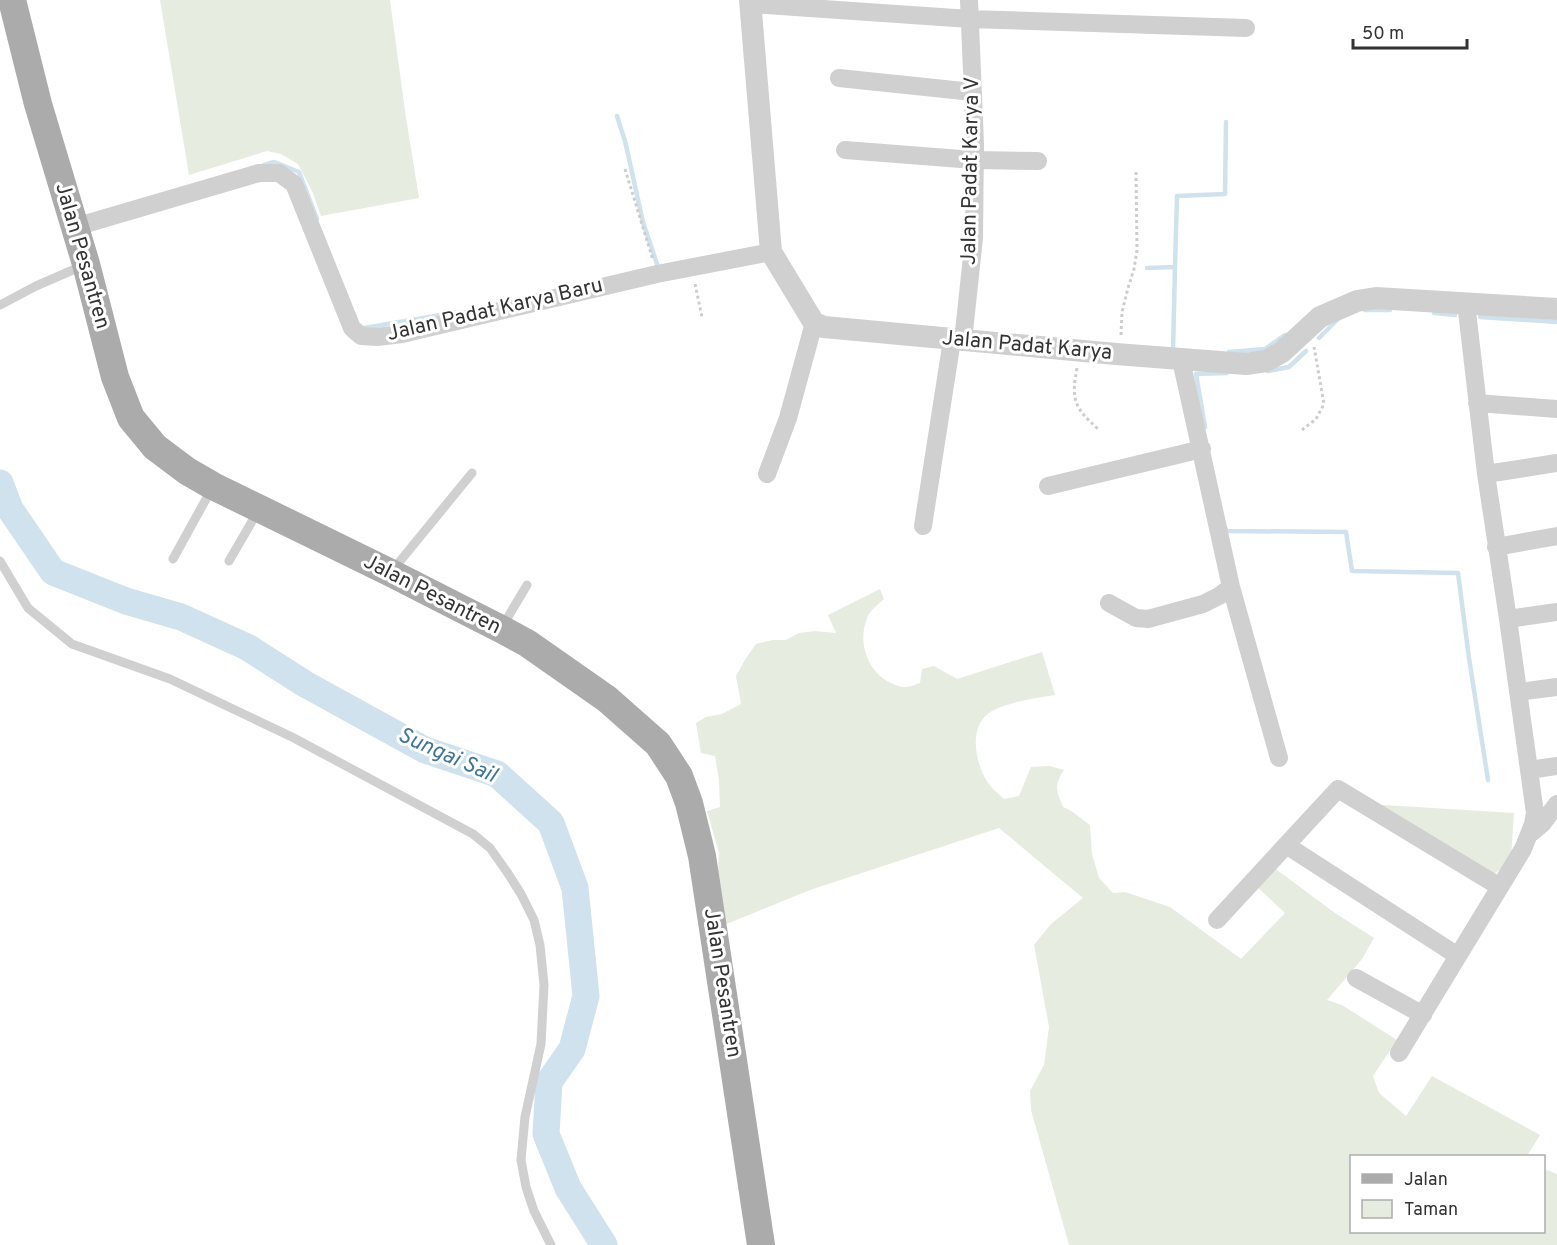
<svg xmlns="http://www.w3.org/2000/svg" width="1557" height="1245" font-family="Overpass,sans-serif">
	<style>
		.green { fill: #e6ecdf }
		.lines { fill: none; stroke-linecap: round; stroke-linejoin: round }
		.stream { stroke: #cfe2ee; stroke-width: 4.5 }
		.river { stroke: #cfe2ee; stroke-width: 27 }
		.path { stroke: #cdcdcd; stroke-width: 3; stroke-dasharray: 3 3; stroke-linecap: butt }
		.service { stroke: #d0d0d0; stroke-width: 9 }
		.minor { stroke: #d0d0d0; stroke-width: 18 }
		.tertiary { stroke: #d0d0d0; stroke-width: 22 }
		.primary { stroke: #ababab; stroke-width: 28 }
		.labels { text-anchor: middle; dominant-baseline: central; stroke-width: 6; stroke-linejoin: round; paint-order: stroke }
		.street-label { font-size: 21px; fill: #333; stroke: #fff }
		.water-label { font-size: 22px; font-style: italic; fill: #3f7597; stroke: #fff }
	</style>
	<rect width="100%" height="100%" fill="#fff"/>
	<path class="green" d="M160,0H390L406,118L419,198L321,216L313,193L298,164L281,154L267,151L189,175Z
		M880,589L884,599C878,604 871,610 868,616C857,640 866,670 889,682C893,684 901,688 906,687C911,687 916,684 920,683L922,669L934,666L957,679L1042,652L1055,695C1035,698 1009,702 992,711C967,725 975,763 988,783C992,789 999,794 1004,799L1019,796L1031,767L1049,766L1064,770C1054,785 1056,790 1063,807L1070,810L1090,825L1092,854L1099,878L1113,893L1125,892L1170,907L1241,959L1285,913L1254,884L1273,867L1335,913L1374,938L1362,959L1327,1000L1342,1005L1397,1040L1373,1076L1379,1093L1406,1116L1432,1076L1540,1135L1527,1156H1352V1232H1544V1169L1557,1174V1245H1069L1031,1110L1030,1091L1044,1065L1049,1027L1034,945L1051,924L1083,898L999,828L810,890L724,925L717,891L719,853L707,811L720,807L719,780L715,756L701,753L696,723L706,717L722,714L741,704L736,676L746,658L756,644L773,640H786L799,633L815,631L836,633L828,615Z
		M1367,804L1514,813L1511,858L1506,865L1490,877Z"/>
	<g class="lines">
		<path class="stream" d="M617,116L625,141L643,222L658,267
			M264,165L274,162L299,172L317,219
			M1175,267L1177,196L1225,194L1226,122
			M1147,268L1175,267L1173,352
			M1365,310H1390
			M1434,313L1455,315
			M1480,317L1557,322
			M364,328L459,312
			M1319,338L1337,320
			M1229,352L1265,349L1285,335
			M1268,371L1289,367L1306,351
			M1205,427L1196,374L1227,373
			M1226,529V531L1346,532L1352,571L1458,573L1469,658L1488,780"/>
		<path class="river" d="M0,483L10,509L53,572L126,601L181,617L247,647L305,684L425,750L497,774L551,823L575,888L586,996L572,1049L549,1082L546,1134L568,1188L604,1245"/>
		<path class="path" d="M625,169L653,260
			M695,284L702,317
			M1121,335L1122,312L1128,288L1134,269L1137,250L1136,171
			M1077,368C1071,400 1074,407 1098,429
			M1302,430L1316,419L1324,404L1314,347"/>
		<path class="service" d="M0,305L36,286L82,266
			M173,559L211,490
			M0,561L28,608L72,644L170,679L292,737L473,834L490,848L507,872L521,894L534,920L540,945L544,985L541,1044L525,1117L521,1160L526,1187L534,1211L551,1245
			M229,561L258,511
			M392,571L472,473
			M502,627L527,585"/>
		<path class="minor" d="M750,4L970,19L1246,28
			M839,78L973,92
			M845,150L974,160L1038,161
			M75,227L259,173H279L294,184L352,328L361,336L377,337L402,334L657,274L771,252
			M963,341L974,238L975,144L969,0
			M1181,360L1231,587L1279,758
			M1477,403L1557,409
			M767,474L788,418L814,323
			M1486,474L1557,463
			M1048,486L1202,449
			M923,526L952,340
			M1496,547L1557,536
			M1109,603L1136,618L1148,619L1203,604L1219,596L1231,587
			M1508,619L1557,612
			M1518,692L1557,687
			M1529,770L1557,766
			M1531,833L1542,824L1557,804
			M1286,845L1458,956
			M1217,920L1338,789L1500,887
			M1356,978L1423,1015
			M1399,1053L1523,849L1533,824L1535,813L1508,619L1486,474L1466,303"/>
		<path class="tertiary" d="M750,0L771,252L814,323L824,327L1116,354L1246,364L1266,361L1282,352L1320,317L1357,301L1376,298L1557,309"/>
		<path class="primary" d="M12,0L38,104L86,264L115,377L131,418L155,447L187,471L213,486L391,573L501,629L527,643L607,699L658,744L679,776L689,803L702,856L761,1245"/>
	</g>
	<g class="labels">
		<g class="street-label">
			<text transform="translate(971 171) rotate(-89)">Jalan Padat Karya V</text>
			<text transform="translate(82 256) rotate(74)">Jalan Pesantren</text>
			<text transform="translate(495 310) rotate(-13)">Jalan Padat Karya Baru</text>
			<text transform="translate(1027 346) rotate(5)">Jalan Padat Karya</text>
			<text transform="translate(432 595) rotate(27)">Jalan Pesantren</text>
			<text transform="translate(722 983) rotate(81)">Jalan Pesantren</text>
		</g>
		<g class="water-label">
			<text transform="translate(447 756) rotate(24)">Sungai Sail</text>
		</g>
	</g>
	<rect x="1350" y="1155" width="195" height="78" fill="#ffffff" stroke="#adadad" stroke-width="1.5"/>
	<rect x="1362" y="1174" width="30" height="9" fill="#ababab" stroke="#adadad" stroke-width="1.5"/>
	<text x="1404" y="1185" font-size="18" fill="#333333">Jalan</text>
	<rect x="1362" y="1200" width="30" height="18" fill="#e6ecdf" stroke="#adadad" stroke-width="1.5"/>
	<text x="1404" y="1215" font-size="18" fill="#333333">Taman</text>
	<path d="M1353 39v9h114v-9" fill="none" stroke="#333333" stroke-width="3"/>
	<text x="1362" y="39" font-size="18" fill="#333333" stroke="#ffffff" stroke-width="4.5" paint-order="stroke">50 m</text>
</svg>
